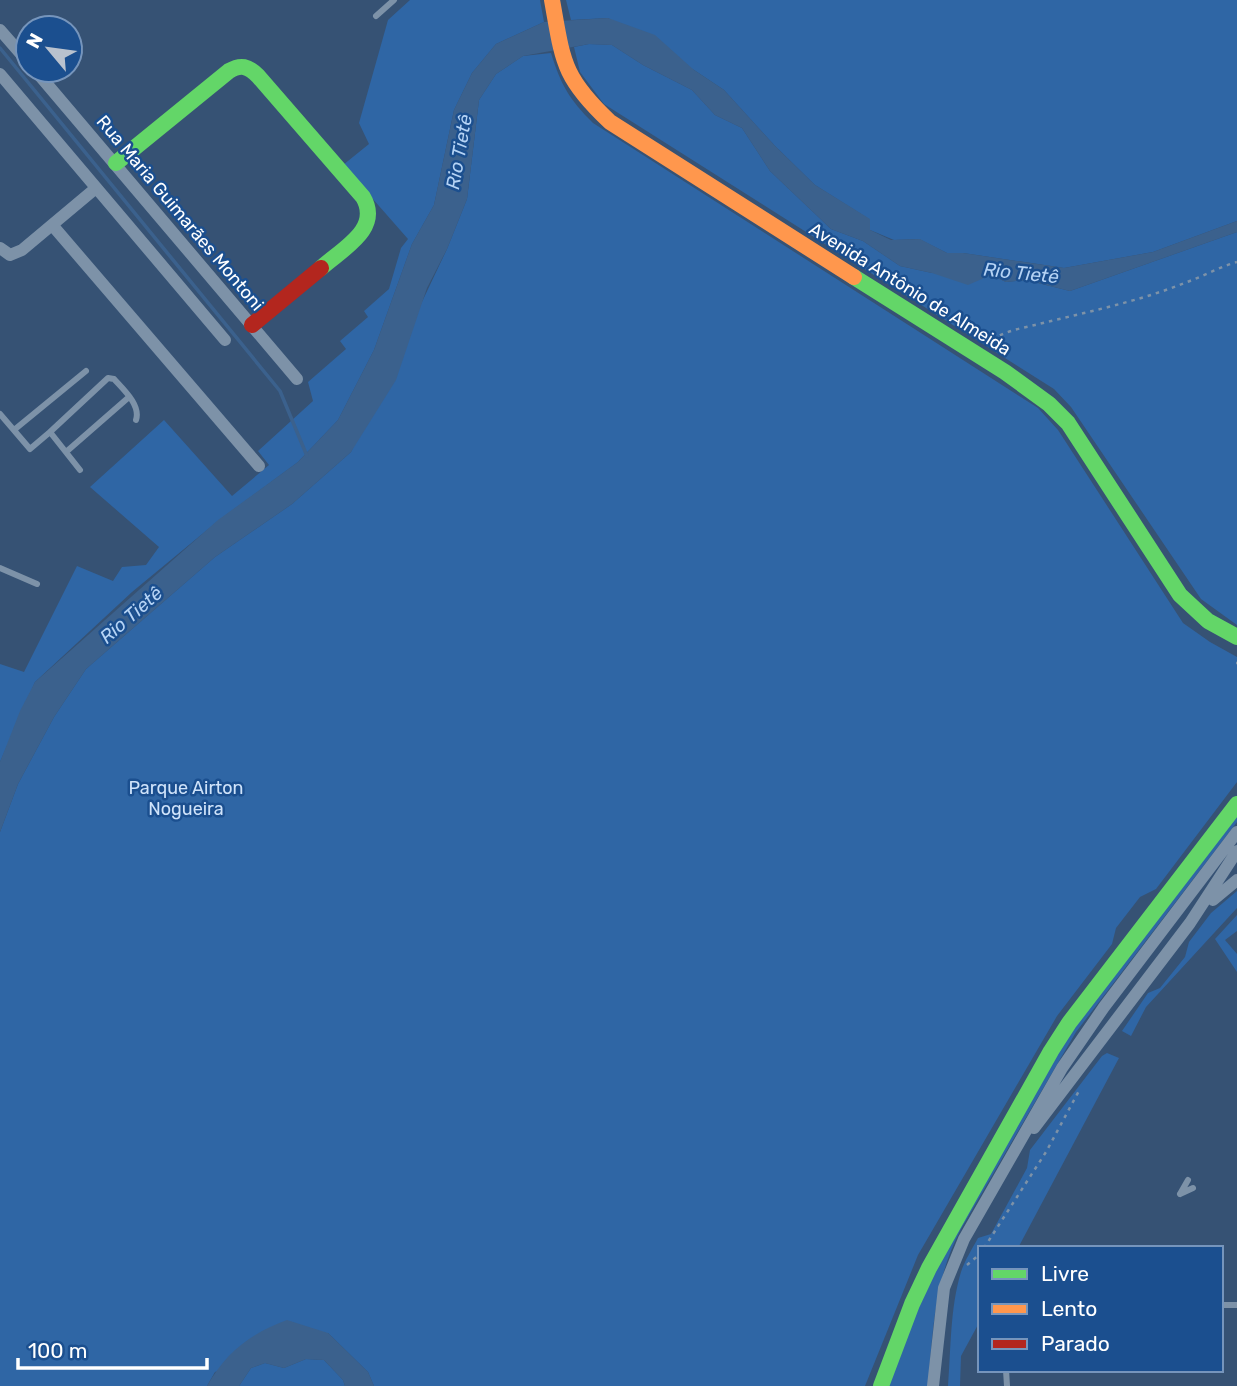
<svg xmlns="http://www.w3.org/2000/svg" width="1237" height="1386" font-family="Rubik,sans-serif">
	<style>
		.green { fill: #2f66a5 }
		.water { fill: #3b618d }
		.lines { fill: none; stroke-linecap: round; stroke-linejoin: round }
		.stream { stroke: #3b618d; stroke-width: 3.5 }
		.path { stroke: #7d92a8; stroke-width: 2.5; stroke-dasharray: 3.5 5; stroke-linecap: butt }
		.lane { stroke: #7d92a8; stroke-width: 6 }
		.street { stroke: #7d92a8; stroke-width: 12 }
		.fast { stroke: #63d668; stroke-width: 16 }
		.slow { stroke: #ff974d; stroke-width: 16 }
		.jam { stroke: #b3261e; stroke-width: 16 }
		.labels { text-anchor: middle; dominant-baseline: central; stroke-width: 5; stroke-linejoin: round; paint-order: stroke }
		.street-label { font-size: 18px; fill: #fff; stroke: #1b4f8f }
		.park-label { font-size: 18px; fill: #cfe3fa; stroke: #1b4f8f }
		.water-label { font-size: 19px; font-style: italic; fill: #b5d3f5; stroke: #1b4f8f }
	</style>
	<rect width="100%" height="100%" fill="#365274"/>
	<path class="green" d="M410,0H540L544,22L496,44L472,73L454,110L434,205L412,244L374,350L338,420L298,462L218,521L132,592L35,682L0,762V664L24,672L77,566L113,581L122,567L146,565L159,547L90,487L164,420L232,496L269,465L258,451L313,401L308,382L346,349L340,341L368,317L364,311L389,289L401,248L408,239L343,165L369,144L359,123L388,20Z
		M566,0H1237V221L1153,252L1064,268L963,253H947L919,239L894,240L870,230L869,219L815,185L775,146L724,90L694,70L608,18L571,20Z
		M589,44L612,45L643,65L692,90L715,115L742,128L770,171L831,229L863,241L900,266L932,273L991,275L1006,282L1026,280L1070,291L1237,232V625L1201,599L1071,407L1054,389L604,104L580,72L574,47Z
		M551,53C561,85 569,99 593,123L1038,408L1058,430L1183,623L1210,642L1237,657V782L1156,889L1140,897L1116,928L1112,944L1057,1016L918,1255L865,1386H374L368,1372L328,1333L215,1372L207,1386H0V832L18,784L54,717L86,669L215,557L292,504L351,452L447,249L467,199L479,100L496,74L523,56Z
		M1237,813V822L1076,1032L961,1229C934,1280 933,1330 928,1386H887L926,1284L1072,1028Z
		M1237,891V908L1146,1007L1131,1036L1122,1031L1148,993L1160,988L1185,957L1189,942L1211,913Z
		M1237,915V931L1225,940L1237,954V972L1215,939Z
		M1107,1053L1119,1058L1018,1248H980V1321L961,1356L960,1386H948C951,1349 950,1308 961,1272C965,1260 972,1249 978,1238L991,1234L1027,1168L1030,1150L1102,1056Z
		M306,1359L324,1360L343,1380L345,1386H239L251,1368L265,1363L284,1368Z"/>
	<path class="water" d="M608,18L655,35L694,70L724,90L775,146L815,185L870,219V230L891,240L920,239L947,253H963L1064,268L1153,252L1237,221V232L1070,291L1026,280L1006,282L991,275L968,285L932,273L900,266L863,241L831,229L770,171L742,128L715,115L692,90L643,65L612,45L589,44L523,56L496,74L479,100L467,199L447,249L427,288L396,380L351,452L292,504L215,557L86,669L54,717L18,784L0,832V762L20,711L35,682L218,520L298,462L338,420L374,350L412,244L434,205L454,110L472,73L496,44L544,22Z
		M287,1320L328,1333L368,1372L374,1386H345L343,1380L324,1360L306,1359L284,1368L265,1363L251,1368L239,1386H207C226,1352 251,1333 287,1320Z"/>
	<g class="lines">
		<path class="stream" d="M0,48L280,391L307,456"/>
		<path class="path" d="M986,345C999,332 1018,329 1035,325C1086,312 1138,302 1187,282C1204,276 1219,267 1237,262
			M1236,663H1237
			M984,1248L1046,1152L1080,1089
			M967,1265L980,1254"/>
		<path class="lane" d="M376,16L394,0
			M0,414L30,449L50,432
			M14,430L86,371
			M66,452L129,397
			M80,470L50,432L108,378L114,379C123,389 141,405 136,420
			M0,568L37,584
			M1180,1194L1188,1180
			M1180,1194L1193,1188
			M1221,1305H1237
			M1006,1370L1007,1386"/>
		<path class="street" d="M0,30L28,62
			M35,70L297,379
			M0,74L225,340
			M53,226L259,466
			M0,248L10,255L22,250L96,188
			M1213,900L1237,880
			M1034,1128L1190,923L1237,851
			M933,1386L944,1288L964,1239L1062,1068L1104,1007L1237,832"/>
		<path class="fast" d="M116,163L229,71C241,64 248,66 258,76L363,197C382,229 342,249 321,268
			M854,277L1005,372L1049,404L1068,423L1180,595L1208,621L1237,637
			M881,1386L912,1304L929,1268L1051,1051L1069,1023L1237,804"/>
		<path class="slow" d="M552,0C563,61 562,77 610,122L854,277"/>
		<path class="jam" d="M252,325L321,268"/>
	</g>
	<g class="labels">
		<g class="street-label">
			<text transform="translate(180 213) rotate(50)">Rua Maria Guimarães Montoni</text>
			<text transform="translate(910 289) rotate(32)">Avenida Antônio de Almeida</text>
		</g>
		<g class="park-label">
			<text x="186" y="788">Parque Airton<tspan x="186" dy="21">Nogueira</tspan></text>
		</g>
		<g class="water-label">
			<text transform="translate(459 152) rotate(-80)">Rio Tietê</text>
			<text transform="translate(1021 273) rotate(6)">Rio Tietê</text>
			<text transform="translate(131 615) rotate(-41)">Rio Tietê</text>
		</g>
	</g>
	<rect x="978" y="1246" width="245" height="126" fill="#1b4f8f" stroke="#7695bc" stroke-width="2"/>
	<rect x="992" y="1269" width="35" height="10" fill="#63d668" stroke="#7695bc" stroke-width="2"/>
	<text x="1041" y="1281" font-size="21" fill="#ffffff">Livre</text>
	<rect x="992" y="1304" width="35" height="10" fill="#ff974d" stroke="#7695bc" stroke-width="2"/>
	<text x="1041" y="1316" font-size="21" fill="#ffffff">Lento</text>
	<rect x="992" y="1339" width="35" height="10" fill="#b3261e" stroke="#7695bc" stroke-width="2"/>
	<text x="1041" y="1351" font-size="21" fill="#ffffff">Parado</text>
	<g transform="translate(49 49) rotate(299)"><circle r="33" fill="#1b4f8f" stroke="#7695bc" stroke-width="2"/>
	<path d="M0-5L12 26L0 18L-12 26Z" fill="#b9c2ce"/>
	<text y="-10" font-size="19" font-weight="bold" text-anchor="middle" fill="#ffffff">N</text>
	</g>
	<path d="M18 1358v10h189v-10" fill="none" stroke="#ffffff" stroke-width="3.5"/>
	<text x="28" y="1358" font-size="21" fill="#ffffff" stroke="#1b4f8f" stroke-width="5" paint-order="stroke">100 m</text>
</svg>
